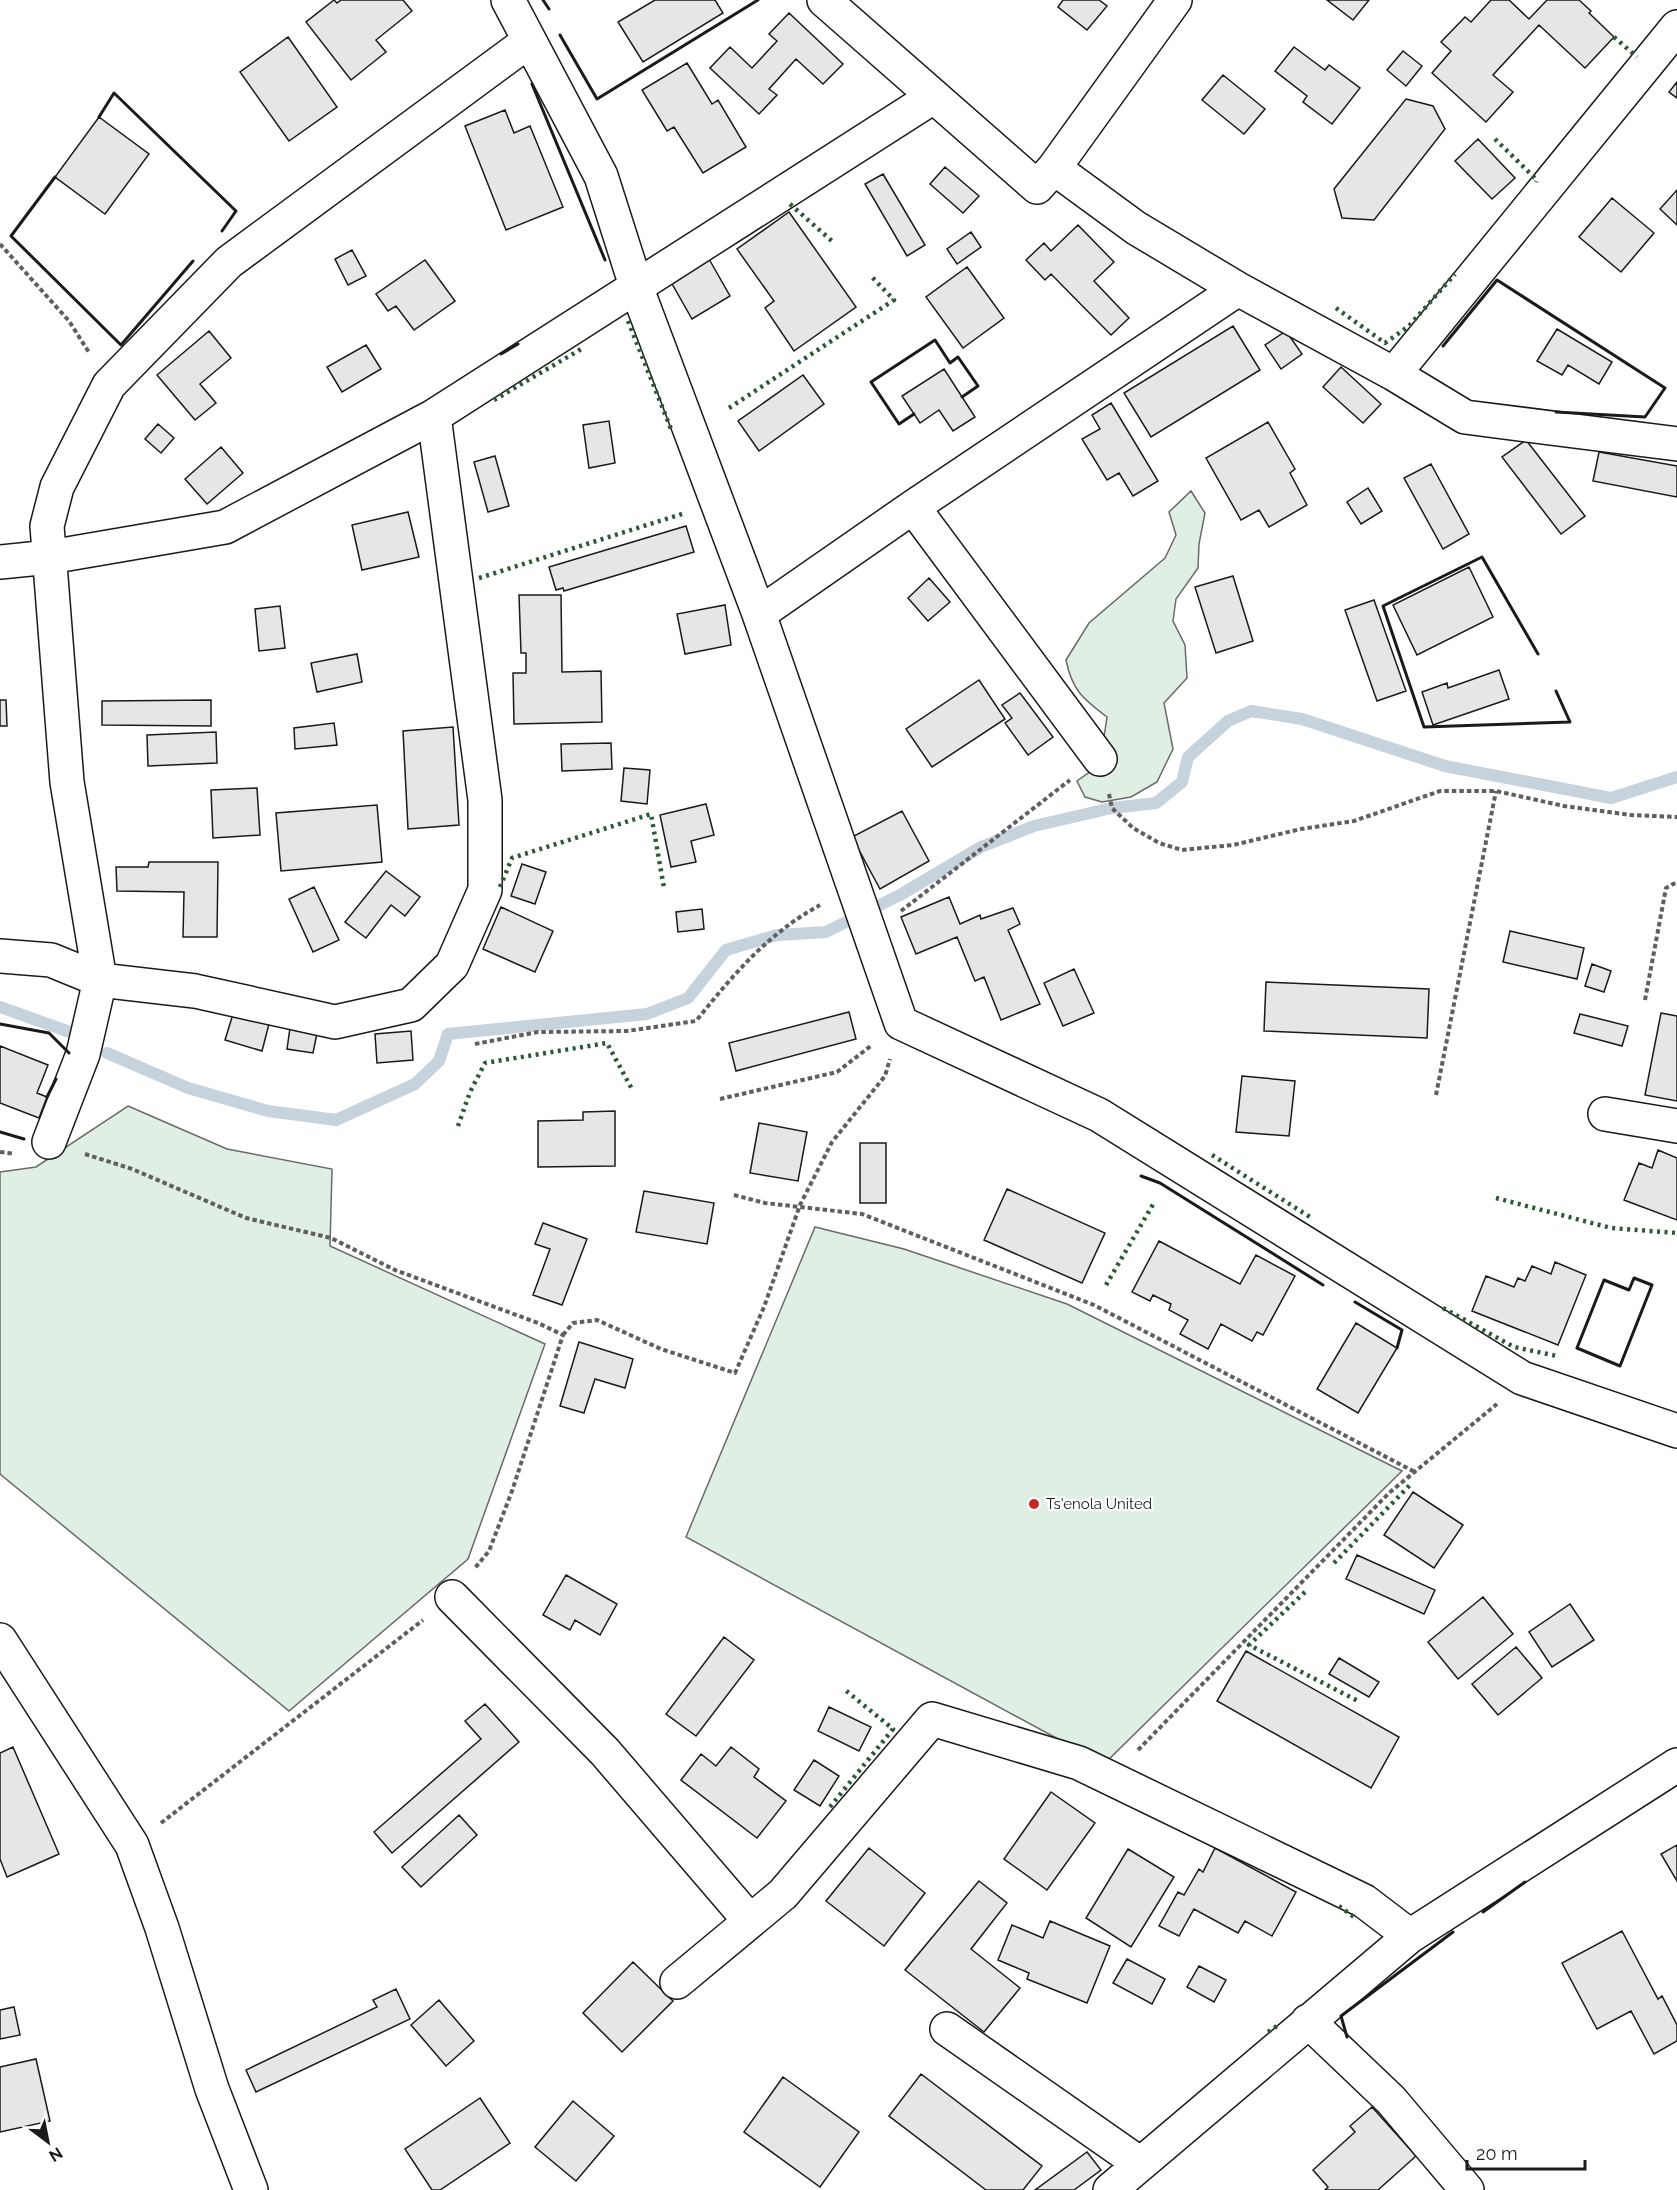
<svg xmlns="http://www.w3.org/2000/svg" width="1677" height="2190" font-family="Raleway,sans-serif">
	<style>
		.green { fill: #e0efe3; stroke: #6a6a6a; stroke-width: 1.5 }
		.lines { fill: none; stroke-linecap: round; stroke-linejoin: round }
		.stream { stroke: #c6d2dc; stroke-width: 12 }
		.building { fill: #e6e6e6; stroke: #1a1a1a; stroke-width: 1.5 }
		.minor-casing { stroke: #1a1a1a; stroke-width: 36 }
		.path { stroke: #5f5f5f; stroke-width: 4; stroke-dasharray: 4.5 3; stroke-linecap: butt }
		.minor { stroke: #fff; stroke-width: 33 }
		.hedge { stroke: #2b5a34; stroke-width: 4.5; stroke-dasharray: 3 4.5; stroke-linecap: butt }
		.wall { stroke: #1a1a1a; stroke-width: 3 }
		.poi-dot { fill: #c62828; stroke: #fff; stroke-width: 2 }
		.labels { text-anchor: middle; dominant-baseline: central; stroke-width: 4.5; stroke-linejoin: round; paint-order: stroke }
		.poi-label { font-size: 15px; fill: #1a1a1a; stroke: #fff; text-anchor: start }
	</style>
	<rect width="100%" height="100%" fill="#fff"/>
	<path class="green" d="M1191,491L1205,513L1199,544L1198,568L1176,599L1173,621L1185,645L1187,678L1164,703L1173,749L1157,782L1131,797L1102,802L1085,797L1077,781L1094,769L1104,737L1107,717C1083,699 1072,690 1066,660L1089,623L1165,558L1176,535L1169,512Z
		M128,1106L227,1149L332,1169L330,1246L545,1344L468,1559L289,1711L0,1474V1172L36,1167Z
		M815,1227L904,1249L1067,1304L1402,1471L1104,1764L686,1537Z"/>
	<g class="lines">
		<path class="stream" d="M0,1007L67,1031
			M107,1053L188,1088L268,1111L336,1120L415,1084L439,1061L448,1034L647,1014L688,998L726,950L777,935L826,932L900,895L981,847L1034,826L1112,808L1156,803L1182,782L1188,757L1228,721L1251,711L1302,719L1445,766L1611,798L1677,777"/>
	</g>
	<path class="building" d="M334,0L337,3L341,0H403L412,11L376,40L386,52L351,80L306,22Z
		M655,0H715L723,13L643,62L618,22Z
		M1063,0H1099L1107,6L1087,30L1058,7Z
		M1327,0H1369L1353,20Z
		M1491,0H1509L1529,19L1547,0H1579L1591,11L1589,13L1614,37L1585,68L1539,25L1493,75L1513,92L1486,122L1432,73L1451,51L1441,42L1465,17L1471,22Z
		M789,13L843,64L823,84L796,59L769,89L777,95L759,114L710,68L730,47L752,68L777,41L769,34Z
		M288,37L337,107L289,141L240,72Z
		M1294,47L1325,70L1329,65L1360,88L1332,124L1303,102L1307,96L1275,71Z
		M1403,51L1422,66L1406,86L1387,70Z
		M687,63L712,104L718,100L746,147L703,173L674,127L667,131L642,90Z
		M1223,75L1265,109L1244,134L1202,100Z
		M1677,82V98L1669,92Z
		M1406,99L1433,106L1445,129L1374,220L1342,218L1334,189Z
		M505,110L514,133L530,126L563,207L506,230L465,126Z
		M99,117L149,154L105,214L55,177Z
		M1478,139L1515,178L1492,199L1455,161Z
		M945,167L979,196L963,213L930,184Z
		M883,174L925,245L907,256L865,184Z
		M1677,190V225L1660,209Z
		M1612,198L1654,233L1621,272L1579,237Z
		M789,212L856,307L794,351L765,308L774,301L737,249Z
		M1078,225L1114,262L1094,281L1129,318L1111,335L1051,274L1045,280L1026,260L1044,243L1051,251Z
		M971,232L981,247L957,264L947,249Z
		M352,250L366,276L348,285L335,259Z
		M709,259L730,296L692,319L671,282Z
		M425,260L455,301L414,330L396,306L388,311L376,294Z
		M967,267L1004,318L963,348L926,297Z
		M1233,326L1260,370L1151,437L1124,393Z
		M1557,329L1612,362L1599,384L1568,365L1562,375L1537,361Z
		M209,331L231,358L200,384L216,403L195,420L157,375Z
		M1286,331L1302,354L1281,369L1265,345Z
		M366,345L381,369L342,392L327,367Z
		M1341,367L1381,404L1363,423L1323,387Z
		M944,369L975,417L953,431L939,410L920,423L902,396Z
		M803,375L824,404L759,451L738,421Z
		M1111,403L1158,481L1133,496L1119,473L1107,480L1082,439L1100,429L1092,415Z
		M609,421L615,463L589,468L583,425Z
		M1268,422L1295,469L1290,473L1307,505L1269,527L1259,510L1241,520L1206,458Z
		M158,424L174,438L161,453L145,439Z
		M1526,440L1585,516L1561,534L1502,457Z
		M221,447L243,473L207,504L185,479Z
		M1599,452L1677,466V497L1593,481Z
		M495,456L509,506L488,512L474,462Z
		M1431,464L1469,534L1443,549L1404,478Z
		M1368,488L1382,511L1361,524L1347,502Z
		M408,512L419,557L362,570L352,525Z
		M686,526L694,552L564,591L563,588L556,590L549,567Z
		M1469,567L1493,617L1417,655L1393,605Z
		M1233,576L1253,641L1216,653L1195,587Z
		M929,578L950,602L928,621L908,598Z
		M519,595H561L562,672L601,671L602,722L514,724L513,673H526V653H521Z
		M1374,600L1406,691L1377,701L1345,610Z
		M725,605L731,645L685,654L677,614Z
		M280,606L285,648L259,651L255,609Z
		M357,654L362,682L317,692L311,663Z
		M1499,670L1509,699L1433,725L1422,692L1447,683L1448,688Z
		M979,680L1005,719L932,767L906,729Z
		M1020,693L1053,737L1028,755L1005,723L1012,718L1002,705Z
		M0,700H6L7,726H0Z
		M211,700V726L102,725V701Z
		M334,723L337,745L295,749L294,728Z
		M453,727L459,825L408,829L403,731Z
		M216,732L217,763L148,766L147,735Z
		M611,743L612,769L562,771L561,744Z
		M624,768L650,770L647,804L621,801Z
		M257,788L260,835L213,838L211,790Z
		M706,804L714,835L691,841L696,862L671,867L660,815Z
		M377,805L382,862L281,871L276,813Z
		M902,811L929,861L880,889L852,837Z
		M149,862H218L217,937H183L184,892L117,891L116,867H148Z
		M522,864L546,872L535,904L511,896Z
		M386,871L420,897L405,916L391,905L366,938L345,922Z
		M314,887L339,940L313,952L289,899Z
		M949,897L960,924L980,915L981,919L1013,908L1020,924L1008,930L1040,1004L1001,1020L984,977L975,981L957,937L916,954L901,917Z
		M501,907L553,931L535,972L483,949Z
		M702,909L704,929L678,932L676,912Z
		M1510,931L1584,948L1577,979L1503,962Z
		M1592,964L1611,971L1604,992L1585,986Z
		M1074,969L1094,1013L1063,1026L1044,983Z
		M1266,982L1429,989L1427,1038L1264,1031Z
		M849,1012L856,1039L736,1071L729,1043Z
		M1661,1013L1677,1016V1101L1645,1095Z
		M233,1014L269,1024L262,1051L225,1040Z
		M1580,1014L1628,1026L1622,1046L1574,1033Z
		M290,1028L317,1033L313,1053L287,1049Z
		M411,1031L413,1060L377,1063L375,1034Z
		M0,1046L48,1065L37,1093L47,1097L39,1118L0,1103Z
		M1242,1076L1295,1081L1289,1136L1236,1132Z
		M615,1111V1166L538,1167V1121L583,1120V1112Z
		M759,1123L807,1132L798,1181L750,1173Z
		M860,1143H886V1203H860Z
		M1658,1150L1677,1158V1220L1624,1200L1639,1163L1652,1168Z
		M1007,1189L1105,1233L1082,1283L984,1240Z
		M644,1191L714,1203L707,1244L636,1232Z
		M543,1223L587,1239L562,1305L533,1295L550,1249L535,1244Z
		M1159,1241L1240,1284L1256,1255L1295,1276L1263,1335L1257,1332L1252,1341L1221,1324L1208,1349L1180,1334L1188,1320L1169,1310L1171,1304L1153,1295L1150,1301L1132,1292Z
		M1555,1262L1586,1275L1558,1345L1472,1311L1486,1276L1514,1287L1518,1278L1525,1281L1532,1266L1551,1274Z
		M1356,1323L1397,1348L1358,1413L1317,1389Z
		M579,1342L633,1359L625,1388L595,1379L584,1413L560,1406Z
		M1413,1492L1463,1525L1434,1568L1384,1535Z
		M1357,1555L1435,1590L1424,1614L1346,1579Z
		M566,1575L617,1604L600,1635L575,1620L570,1630L543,1615Z
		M1483,1597L1513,1634L1458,1679L1428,1642Z
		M1570,1604L1594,1640L1552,1667L1529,1632Z
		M724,1637L754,1660L696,1736L666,1714Z
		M1516,1647L1542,1678L1498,1715L1472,1684Z
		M1246,1651L1399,1737L1371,1788L1217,1701Z
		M1339,1658L1379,1682L1369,1697L1329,1674Z
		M485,1704L519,1742L392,1853L374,1832L481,1739L465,1721Z
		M829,1707L871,1727L859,1751L818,1731Z
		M13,1747L59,1854L7,1877L0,1859V1753Z
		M731,1747L759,1769L754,1777L786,1801L757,1838L681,1780L701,1754L716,1766Z
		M814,1760L839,1776L820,1806L794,1790Z
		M1051,1792L1095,1823L1047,1890L1004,1859Z
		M459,1815L477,1835L421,1887L402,1867Z
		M1677,1845V1881L1661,1854Z
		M869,1848L925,1893L884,1946L826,1901Z
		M1215,1848L1296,1892L1272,1936L1245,1921L1238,1933L1194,1909L1179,1936L1159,1926L1178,1892L1184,1895L1199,1869L1203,1872Z
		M1128,1849L1174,1877L1131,1947L1086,1918Z
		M979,1881L1007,1903L971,1949L1020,1988L984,2032L905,1970Z
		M1050,1921L1110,1946L1087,2003L1027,1979L1029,1973L998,1960L1012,1925L1043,1938Z
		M1622,1931L1658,1999L1662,1996L1677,2025V2041L1654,2054L1631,2011L1597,2029L1562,1963Z
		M1127,1959L1165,1979L1152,2004L1113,1983Z
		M633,1962L673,2001L622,2052L583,2013Z
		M1199,1966L1226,1980L1214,2002L1187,1987Z
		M396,1989L410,2019L256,2092L246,2070L377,2007L373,2000Z
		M439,2000L474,2041L446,2066L411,2025Z
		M14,2007L20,2035L0,2039V2010Z
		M36,2059L50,2121L0,2132V2067Z
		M921,2074L1042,2166L1023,2190H986L889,2116Z
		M783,2077L859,2132L820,2187L744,2132Z
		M480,2098L510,2143L440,2190H432L405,2149Z
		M573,2101L614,2136L576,2181L535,2147Z
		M1372,2107L1416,2156L1378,2190H1325L1328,2187L1313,2170L1355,2132L1350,2126Z
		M1087,2152L1101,2170L1074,2190H1035Z"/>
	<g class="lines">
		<g class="minor-casing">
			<path id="minor" d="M508,0L601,176L637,289L759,614L901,1023L1099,1115L1522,1378L1677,1431
				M824,0L1037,187L1054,168L1175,0
				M1054,168L1136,228L1238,289L1394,374L1465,417L1677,444
				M1394,374L1677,27
				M913,507L1100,759
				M0,562L50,557L225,527L434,416L933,97
				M759,614L913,507L1238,289
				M0,956L51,960L100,980L195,991L335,1022L411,1005L452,965L485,890V800L434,416
				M1605,1114L1677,1126
				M49,1142L83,1054L100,980L67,782L47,526L57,487L109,385L229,262L529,41
				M452,1597L605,1752L750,1921
				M0,1640L132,1845L162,1928L212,2089L251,2190
				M677,1982L783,1894L932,1719L1079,1763L1364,1901L1410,1936
				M1308,2021L1391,2100L1467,2190
				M947,2029L1139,2163
				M1110,2190L1410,1936L1677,1765"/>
		</g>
		<path class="path" d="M0,244L69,321L90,354
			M1109,794L1112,808L1133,828L1159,843L1182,850L1233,845L1301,829L1354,821L1440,791H1496L1564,806L1631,815L1677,817
			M901,911L1070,780
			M1645,1000L1666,888L1677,882
			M475,1044L538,1032L627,1031L696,1021C733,975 767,934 820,905
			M1436,1095L1496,791
			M720,1099L837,1072L872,1045
			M0,1152L15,1154
			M85,1154L132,1169L246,1218L331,1238L395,1270L538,1323L563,1335L512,1491L489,1551L475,1568
			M734,1195L765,1203L862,1214L1094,1305L1415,1472
			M563,1335L573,1323L597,1320L661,1349L735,1373L764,1307L800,1205L832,1142L885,1076L890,1059
			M1138,1750L1389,1493L1497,1404
			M161,1823L423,1620"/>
		<use href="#minor" class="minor"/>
		<path class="hedge" d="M1614,37L1637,57
			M1495,139L1537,180L1536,182
			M790,204L833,242
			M1336,308L1385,343L1409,326L1455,274
			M628,321L671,429
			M494,400L583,348
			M729,408L894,300L870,275
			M479,578L685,513
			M500,887L512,858L651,814L664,888
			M458,1126L470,1092L485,1063L607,1043L633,1091
			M1212,1155L1310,1217
			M1496,1198L1611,1228L1677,1233
			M1106,1285L1155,1201
			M1443,1308L1514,1347L1557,1356
			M1334,1563L1410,1485
			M1305,1592L1249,1645L1358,1701
			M830,1807L893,1729L844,1689
			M1339,1906L1354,1917
			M1268,2032L1277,2026"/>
		<path class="wall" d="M543,0L549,9
			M560,35L597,99L758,0
			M532,84L605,260
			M99,117L114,93L236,211L222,231
			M55,177L11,236L121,345L193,261
			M1443,346L1497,280L1665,388L1645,417L1556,412
			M501,354L518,344
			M914,414L899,424L871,382L935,340L950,363L958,357L978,386L962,397
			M1538,654L1482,557L1383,606L1424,727L1570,722L1556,691
			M0,1024L49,1033L69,1053
			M47,1097L56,1079
			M0,1132L24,1139
			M1141,1176L1160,1183L1323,1285
			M1634,1278L1652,1285L1620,1366L1577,1348L1604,1280L1629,1290Z
			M1355,1302L1402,1330L1397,1348
			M1483,1912L1525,1882
			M1347,2037L1341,2016L1453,1932"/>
	</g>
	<circle class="poi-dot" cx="1034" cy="1504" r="6"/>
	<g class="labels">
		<g class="poi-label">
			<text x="1046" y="1504">Ts'enola United</text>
		</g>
	</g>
	<g transform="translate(48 2142) rotate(148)" stroke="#ffffff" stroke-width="4.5" paint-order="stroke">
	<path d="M0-4.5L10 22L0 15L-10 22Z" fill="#1a1a1a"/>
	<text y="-9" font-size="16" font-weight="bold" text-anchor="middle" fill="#1a1a1a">N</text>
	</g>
	<path d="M1467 2160v9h118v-9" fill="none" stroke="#1a1a1a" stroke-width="3"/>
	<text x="1476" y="2160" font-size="18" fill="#1a1a1a" stroke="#ffffff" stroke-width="4.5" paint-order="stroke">20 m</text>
</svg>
